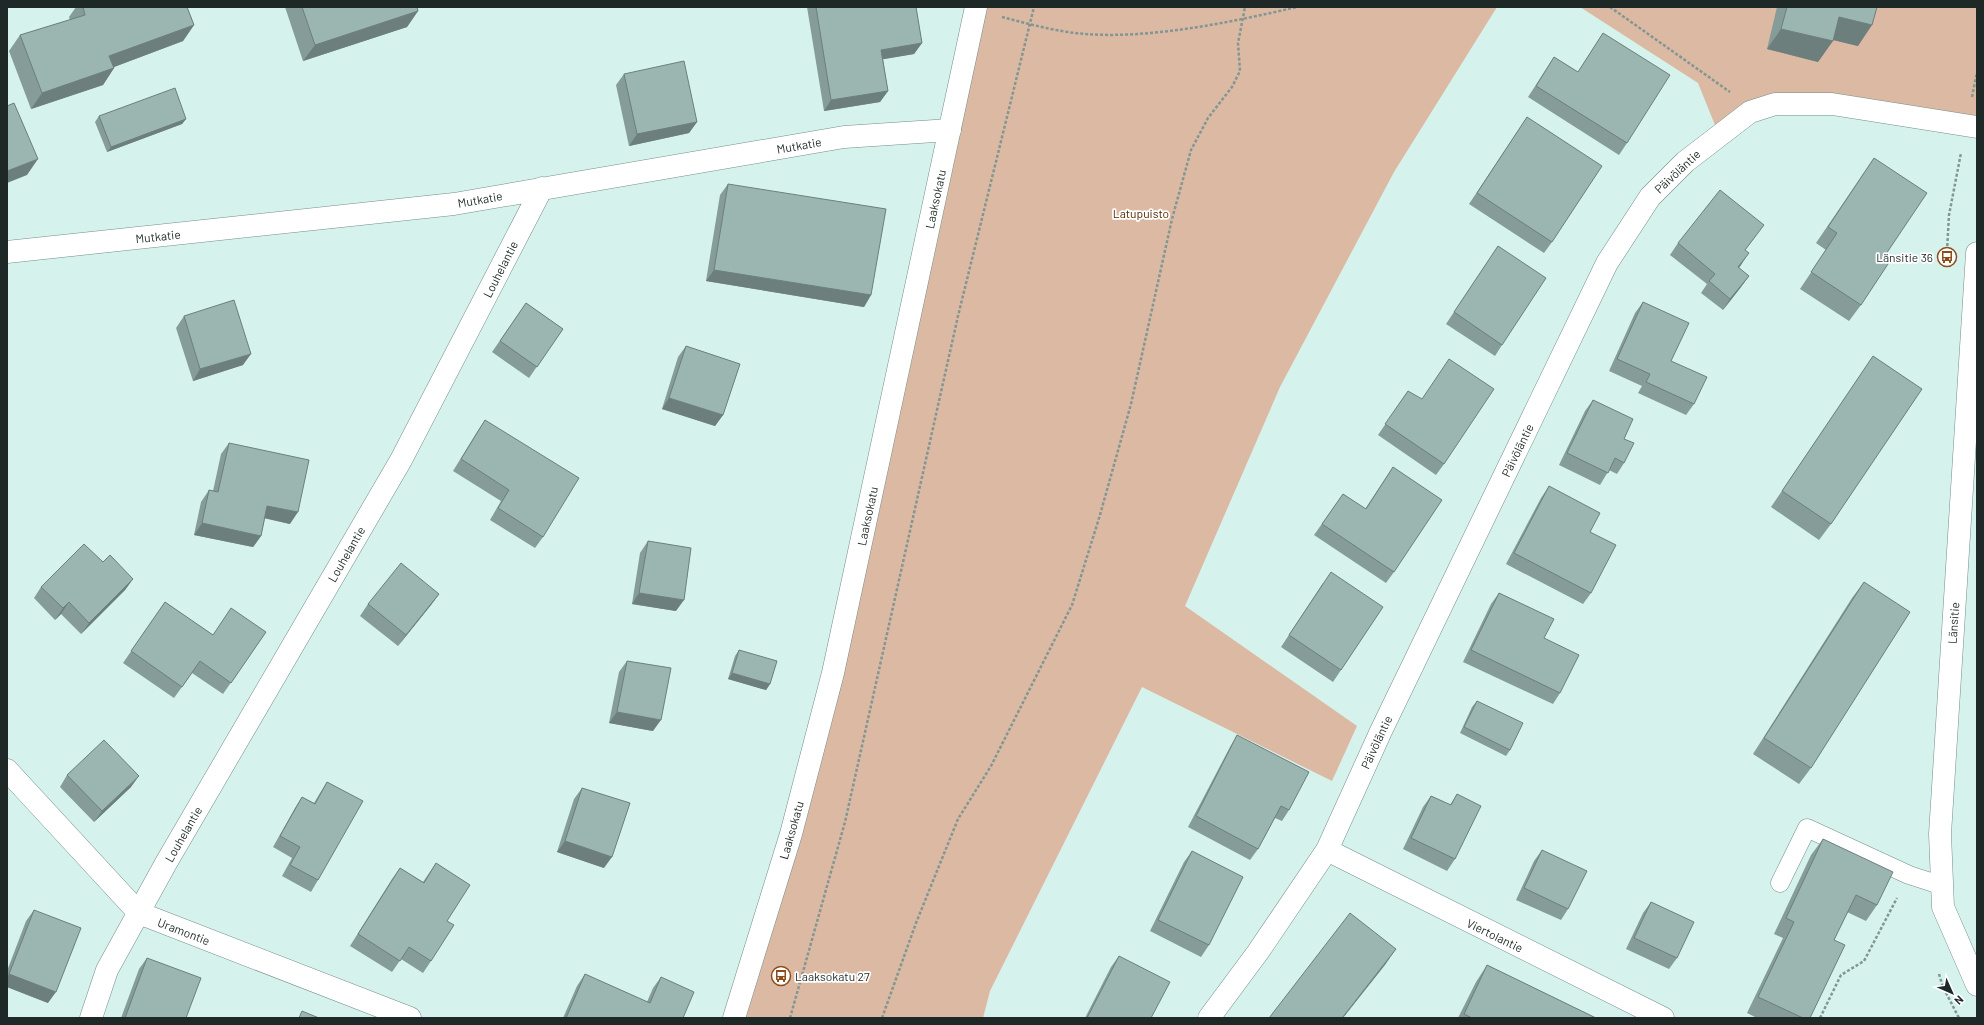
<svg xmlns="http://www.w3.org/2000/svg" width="1984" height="1025" font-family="Barlow,sans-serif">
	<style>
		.green { fill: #dcb9a3 }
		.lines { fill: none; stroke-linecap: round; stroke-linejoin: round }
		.service-casing { stroke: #758e8a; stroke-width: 19 }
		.minor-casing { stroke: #758e8a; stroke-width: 23 }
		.tertiary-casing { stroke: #758e8a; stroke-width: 23 }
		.path { stroke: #829692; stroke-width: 2.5; stroke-dasharray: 3 2; stroke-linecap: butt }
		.service { stroke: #fff; stroke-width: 18 }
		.minor { stroke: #fff; stroke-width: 22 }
		.tertiary { stroke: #fff; stroke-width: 22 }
		.wall { fill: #859c98 }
		.shaded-wall { fill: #6c7f7c }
		.building { fill: #9bb5b1; stroke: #6c7f7c }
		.labels { text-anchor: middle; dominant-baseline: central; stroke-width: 3.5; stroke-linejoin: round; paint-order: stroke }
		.street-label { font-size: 12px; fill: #1e2826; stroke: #fff }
		.park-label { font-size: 12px; fill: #532602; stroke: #fff }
		.poi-label { font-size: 12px; fill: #1e2826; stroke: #fff; text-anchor: end }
	</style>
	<rect width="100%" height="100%" fill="#d6f2ed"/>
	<path class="green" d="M976,7H1497L1394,172L1280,387L1185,606L1357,726L1332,781L1142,687L990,991L983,1018H734L791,834Z
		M1580,7H1977V127L1807,103L1719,135L1698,83Z"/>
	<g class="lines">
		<g class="service-casing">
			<path id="service" d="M1780,883L1807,828L1909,875L1943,886"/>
		</g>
		<g class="minor-casing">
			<path id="minor" d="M7,252L454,204L844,137L950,130
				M1977,253L1940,834L1943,907L1977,985
				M7,770L139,913L410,1018
				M1327,850L1663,1018
				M91,1018L107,970L166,863L401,460L542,188
				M1209,1018L1258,952L1327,850L1381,731L1607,263L1650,197L1685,162L1750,112L1775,104H1832L1977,127"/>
		</g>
		<g class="tertiary-casing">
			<path id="tertiary" d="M734,1018L791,834L833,673L976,7"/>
		</g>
		<path class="path" d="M1610,7L1730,92
			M1002,17C1029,24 1058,32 1085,34C1152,39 1232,22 1297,7
			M1972,97L1977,72
			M1947,251L1949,215L1961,153
			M1939,974L1943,987L1959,1018
			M790,1018L845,822L958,316L1034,7
			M882,1018L916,923L958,819L991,766L1072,605L1100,515L1131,404L1172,219L1191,150L1208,118L1232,87L1240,71L1238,43L1245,7
			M1820,1018L1841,975L1864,961L1897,898"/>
		<use href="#service" class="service"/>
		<use href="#minor" class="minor"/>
		<use href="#tertiary" class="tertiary"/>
	</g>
	<path class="wall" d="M76,7H187L194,25L183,41L114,67V68L103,85L31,109L9,51L20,35L70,20L69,17Z
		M285,7H417L418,11L407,27L303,61Z
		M807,7H916L922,43L914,54L883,59L888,91L880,102L824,111Z
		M1777,7H1877L1858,46L1833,40L1818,62L1767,49Z
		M1603,33L1627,143L1619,155L1528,97L1554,57L1578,72Z
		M624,74L697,122L689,133L629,146L616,85Z
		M99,116L186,119L182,124L107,152L95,122Z
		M1527,117L1552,242L1544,253L1469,204Z
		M1874,158L1884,257L1861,305L1849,321L1800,289L1826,250L1816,243Z
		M728,184L871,295L864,307L706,281L720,195Z
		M1756,236L1745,250L1741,265L1739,268L1749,276L1741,287L1723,310L1701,293L1707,284L1670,255L1678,243Z
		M1498,246L1502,345L1495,356L1446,324Z
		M1643,302L1671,361L1694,404L1686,415L1638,393L1642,386L1609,371L1635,313Z
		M526,303L563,329L529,378L492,352Z
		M184,316L243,365L193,381L176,328Z
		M686,346L723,415L715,426L662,409L678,357Z
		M1862,373L1831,524L1819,540L1771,507Z
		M1408,391L1444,464L1436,475L1378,435Z
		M1593,400L1624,439V463L1617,474L1609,470L1600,485L1559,465L1585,411Z
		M485,420L543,537L535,548L490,520L501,501L453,471L477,432Z
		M229,443L290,524L265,518L261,536L253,547L194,535L201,502L209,490L213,491L221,454Z
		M1393,467L1394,572L1386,583L1314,535L1343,494L1365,509Z
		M1549,486L1590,532L1591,593L1583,604L1506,564L1541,498Z
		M648,541L676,611L632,604L640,553Z
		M103,562L133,579L125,590L81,634L61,614L55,620L34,598L41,587Z
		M1864,582L1811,768L1799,784L1753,754L1852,598Z
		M1323,583L1341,670L1333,682L1281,647Z
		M1499,593L1544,638L1560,693L1553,704L1463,662L1491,604Z
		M439,594L431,605L398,646L360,616L368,604Z
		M165,602L213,635L266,632L223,694L192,673L174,698L123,663Z
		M739,650L770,684L766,690L728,679L735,656Z
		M627,661L653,731L609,723L619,672Z
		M1477,701L1510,750L1506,756L1460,733L1472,707Z
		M1237,735L1289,810L1282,821L1275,818L1258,849L1250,860L1188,827L1230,747Z
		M67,775L131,787L94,822L60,787Z
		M327,782L318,880L311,892L282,876L292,858L273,847L295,808L302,797L314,803L320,793Z
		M582,788L604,868L557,852L574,799Z
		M1457,794L1455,859L1447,871L1403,849L1423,807L1431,796L1450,805Z
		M1823,839L1877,905L1866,921L1847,912L1834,940L1810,1018H1757L1747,1013L1783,938L1774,934L1811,855Z
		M1542,850L1568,909L1561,920L1516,900L1534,861Z
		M1192,851L1209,945L1201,957L1150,931L1184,862Z
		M436,863L447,921L431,961L423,973L401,959L392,972L350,946L392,879L400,868L423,882Z
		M1651,902L1677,958L1669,969L1626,949L1643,913Z
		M34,910L48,1003L7,987V971L26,921Z
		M1119,956L1151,1018H1085L1111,967Z
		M147,958L186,1018H121L139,969Z
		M1487,965L1596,1018H1458L1476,982Z
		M585,974L647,1002L653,988L661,977L683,1018H563L577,986Z"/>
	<path class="shaded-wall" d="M418,11L407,27L303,61L315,45Z
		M1839,17L1872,25L1858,46L1825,38Z
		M194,25L183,41L98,73L109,56Z
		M1781,29L1833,41L1818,62L1767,49Z
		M922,43L914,54L873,61L881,50Z
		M114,68L103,85L31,109L42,93Z
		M888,91L880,102L824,111L831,100Z
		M186,119L182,124L107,152L111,147Z
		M697,122L689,133L629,146L637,134Z
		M38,159L27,175L7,183V171Z
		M1749,253L1741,265L1730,278L1738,267Z
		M714,270L871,295L864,307L706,281Z
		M1749,276L1741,287L1723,310L1730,299Z
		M251,354L243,365L193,381L200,369Z
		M669,398L723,415L715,426L662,409Z
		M267,506L298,512L290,524L259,517Z
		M202,523L261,536L253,547L194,535Z
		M133,579L125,590L81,634L89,623Z
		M639,593L684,600L676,611L632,604Z
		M439,594L431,605L398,646L406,635Z
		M69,602L61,614L55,620L63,608Z
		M732,673L770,684L766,690L728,679Z
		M617,712L661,720L653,731L609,723Z
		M139,776L131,787L94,822L102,811Z
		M565,841L612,857L604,868L557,852Z
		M1396,949L1385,965L1343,1018H1342Z
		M9,974L56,992L48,1003L7,987V977Z"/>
	<path class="building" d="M83,7H187L194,25L109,56L114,68L42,93L20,35L85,15Z
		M302,7H417L418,11L315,45Z
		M816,7H916L922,43L881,50L888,91L831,100Z
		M1787,7H1877L1872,25L1839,17L1833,41L1781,29Z
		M1603,33L1670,75L1627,143L1536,86L1554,57L1578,72Z
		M684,61L697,122L637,134L624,74Z
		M175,88L186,119L111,147L99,116Z
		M14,103L38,159L7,171V106Z
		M1527,117L1602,166L1552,242L1477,193Z
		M1874,158L1927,193L1884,257L1890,261L1861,305L1811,272L1837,233L1828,227Z
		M728,184L886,209L871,295L714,270Z
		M1720,190L1764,225L1745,250L1749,253L1738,267L1749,276L1730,299L1709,281L1715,274L1678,243Z
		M1498,246L1546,278L1502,345L1454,312Z
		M234,300L251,354L200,369L184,316Z
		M1643,302L1689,323L1671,361L1707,377L1694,404L1646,382L1650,374L1617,359Z
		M526,303L563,329L537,367L500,341Z
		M686,346L740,364L723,415L669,398Z
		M1873,356L1922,389L1831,524L1782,491Z
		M1449,359L1494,389L1444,464L1385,424L1408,391L1422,399Z
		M1593,400L1633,419L1624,439L1634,443L1624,463L1615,458L1608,473L1567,453Z
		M485,420L579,478L543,537L498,508L509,490L461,459Z
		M229,443L309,460L298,512L267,506L261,536L202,523L209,490L218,492Z
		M1393,467L1442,500L1394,572L1322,524L1343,494L1366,509Z
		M1549,486L1600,513L1590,532L1616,545L1591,593L1514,553Z
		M648,541L691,548L684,600L639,593Z
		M84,544L103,562L110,555L133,579L89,623L69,602L63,608L41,587Z
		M401,563L439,594L406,635L368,604Z
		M1331,572L1383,607L1341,670L1289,635Z
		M1864,582L1910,612L1811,768L1764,738Z
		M1499,593L1554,619L1544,638L1579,655L1560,693L1471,650Z
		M165,602L213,635L231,608L266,632L231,683L200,661L182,687L131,651Z
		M739,650L777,661L770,684L732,673Z
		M627,661L671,668L661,720L617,712Z
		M1477,701L1523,723L1510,750L1464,727Z
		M1237,735L1309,772L1289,810L1281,806L1258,849L1196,816Z
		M104,740L139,776L102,811L67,775Z
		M327,782L363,801L318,880L290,865L300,847L280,836L302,797L315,804Z
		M582,788L630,803L612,857L565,841Z
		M1457,794L1481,806L1455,859L1411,838L1431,796L1451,805Z
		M1823,839L1893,872L1877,905L1856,895L1834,940L1845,945L1810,1018H1803L1758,997L1794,922L1786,918Z
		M1542,850L1587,871L1568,909L1524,888Z
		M1192,851L1243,877L1209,945L1158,920Z
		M436,863L470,885L447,921L454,925L431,961L409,947L400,961L358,934L400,868L424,883Z
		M1651,902L1694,922L1677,958L1634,938Z
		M34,910L81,928L56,992L9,974Z
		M1350,913L1396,949L1342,1018H1269Z
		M1119,956L1170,982L1151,1018H1087Z
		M147,958L201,978L186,1018H125Z
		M1487,965L1596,1018H1472L1464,1014Z
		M585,974L650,1003L661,977L694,992L683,1018H566Z
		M302,1011L319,1018H299Z"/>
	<defs>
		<g id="bus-ring" transform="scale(1)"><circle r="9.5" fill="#fff" stroke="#8e4c1a" stroke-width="1.5"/><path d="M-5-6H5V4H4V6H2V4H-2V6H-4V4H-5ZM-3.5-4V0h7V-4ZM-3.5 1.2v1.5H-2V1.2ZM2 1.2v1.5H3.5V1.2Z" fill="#8e4c1a"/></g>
	</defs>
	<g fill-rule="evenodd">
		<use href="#bus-ring" x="1947" y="257"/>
		<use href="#bus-ring" x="781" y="976"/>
	</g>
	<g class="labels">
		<g class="street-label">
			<text transform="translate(799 145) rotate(-10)">Mutkatie</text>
			<text transform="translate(1677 171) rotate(-43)">Päivöläntie</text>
			<text transform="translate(480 199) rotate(-10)">Mutkatie</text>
			<text transform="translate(935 199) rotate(-78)">Laaksokatu</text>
			<text transform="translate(158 236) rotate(-6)">Mutkatie</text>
			<text transform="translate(500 269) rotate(-63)">Louhelantie</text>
			<text transform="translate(1517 450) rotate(-64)">Päivöläntie</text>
			<text transform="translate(867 516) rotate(-78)">Laaksokatu</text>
			<text transform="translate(346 554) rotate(-60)">Louhelantie</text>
			<text transform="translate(1953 623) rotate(-86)">Länsitie</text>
			<text transform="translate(1376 742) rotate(-65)">Päivöläntie</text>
			<text transform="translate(791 830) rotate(-74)">Laaksokatu</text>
			<text transform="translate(183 834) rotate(-60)">Louhelantie</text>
			<text transform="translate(184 931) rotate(21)">Uramontie</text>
			<text transform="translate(1495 935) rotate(26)">Viertolantie</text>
		</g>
		<g class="park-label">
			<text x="1141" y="213">Latupuisto</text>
		</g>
		<g class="poi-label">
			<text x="1933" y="257">Länsitie 36</text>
			<text x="795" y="976" text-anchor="start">Laaksokatu 27</text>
		</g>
	</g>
	<rect width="1984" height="1025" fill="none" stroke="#1e2826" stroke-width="16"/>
	<g transform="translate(1952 993) rotate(135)" stroke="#ffffff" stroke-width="3" paint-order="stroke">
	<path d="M0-3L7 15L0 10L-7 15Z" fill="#1e2826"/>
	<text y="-6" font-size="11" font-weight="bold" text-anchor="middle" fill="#1e2826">N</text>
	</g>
</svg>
